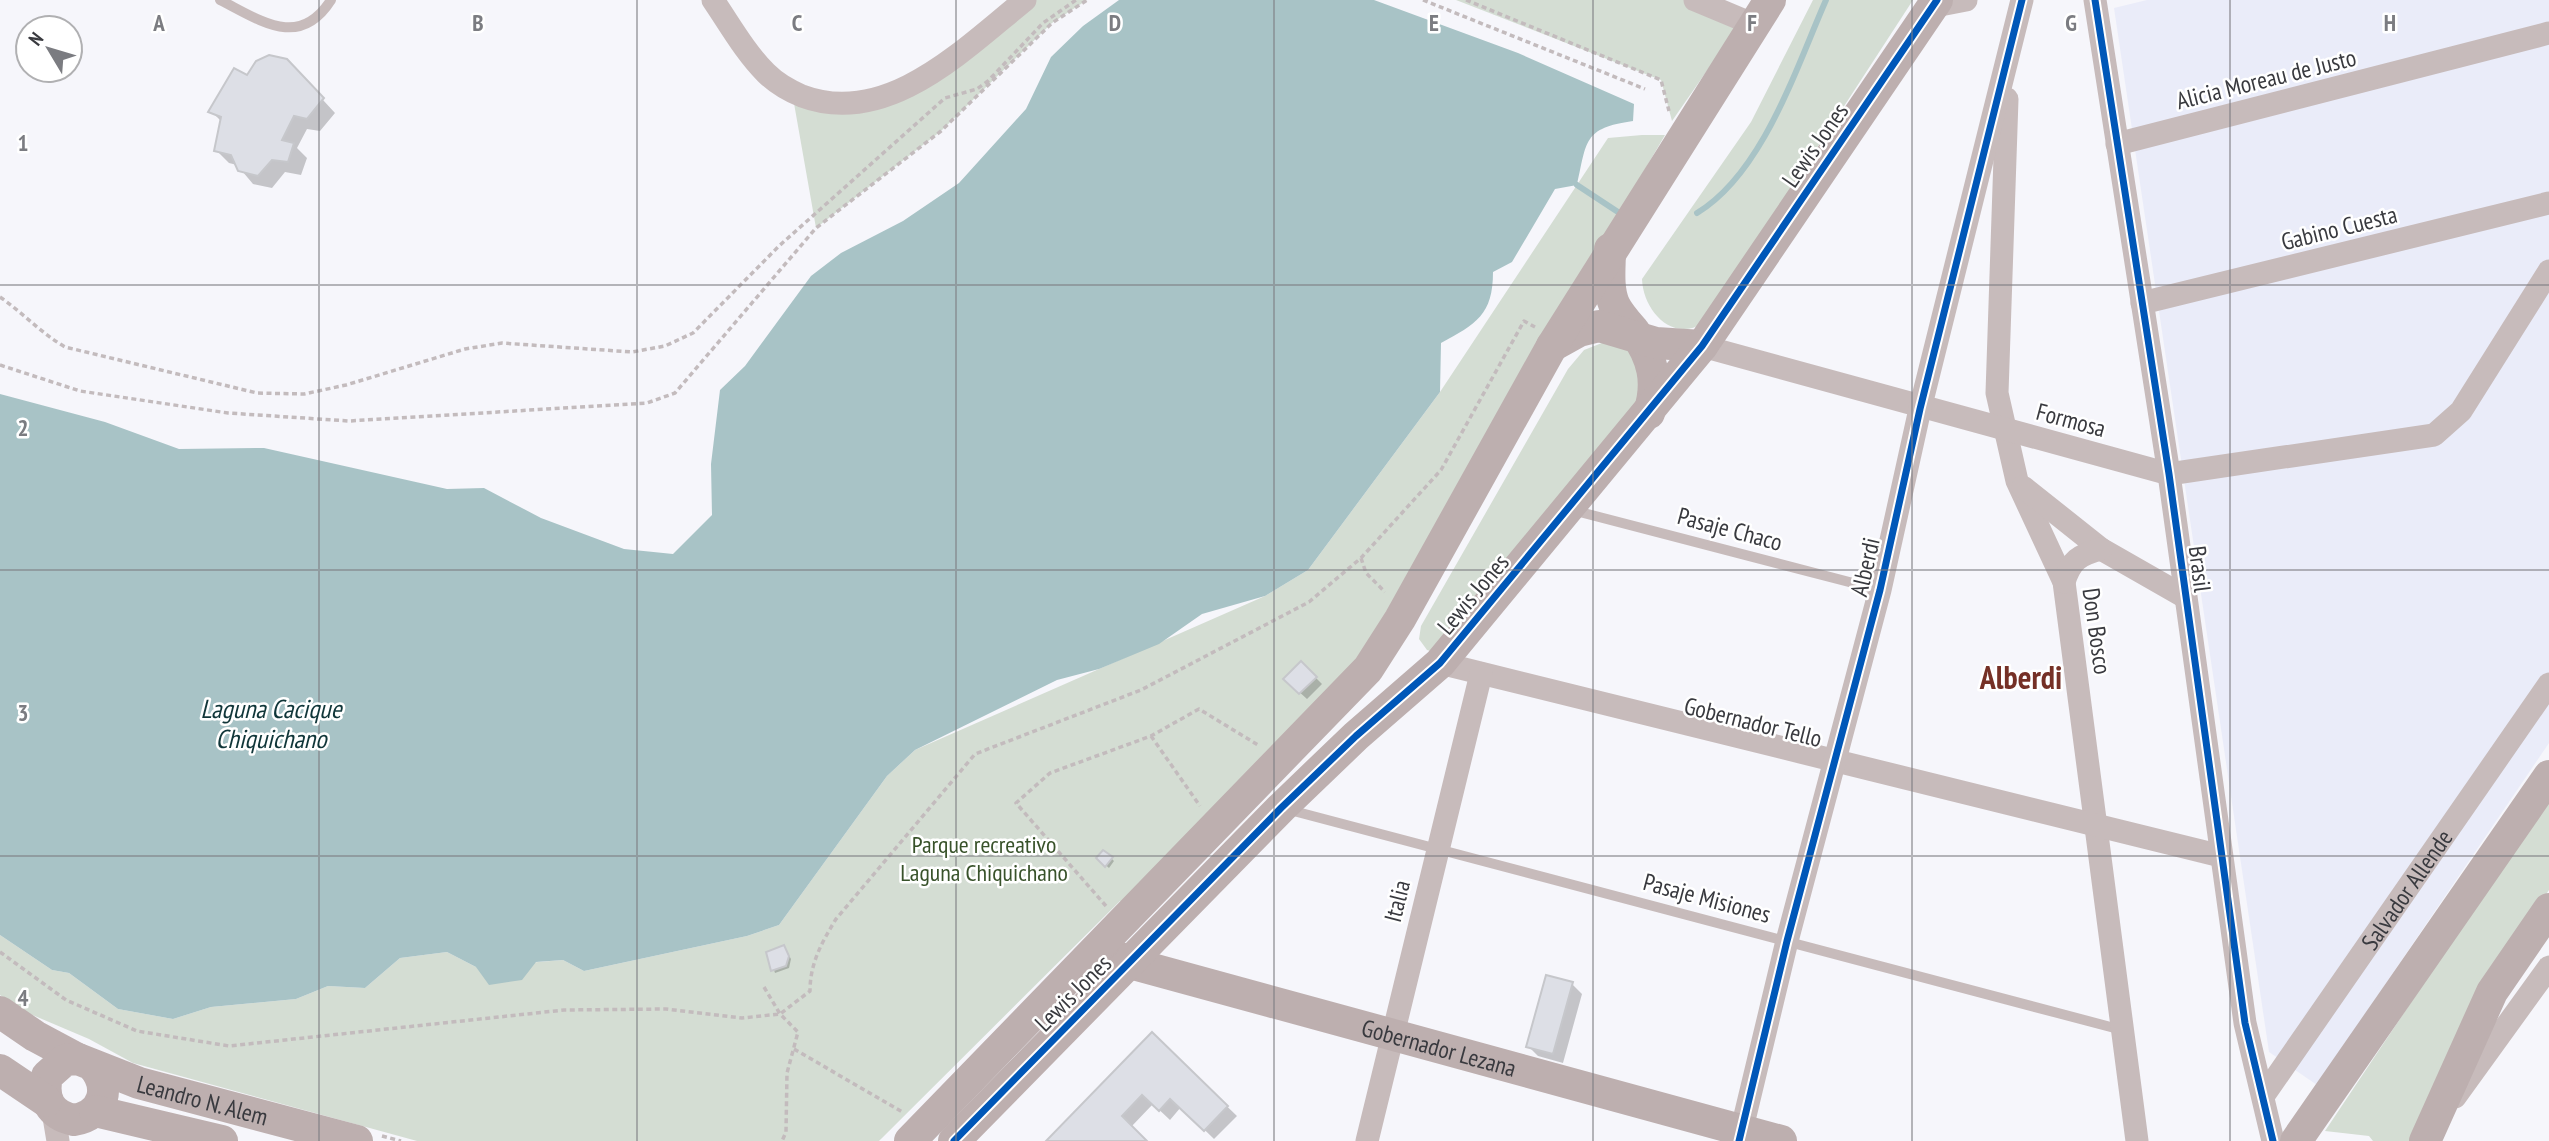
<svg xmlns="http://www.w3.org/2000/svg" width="2549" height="1141" font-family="'PT Sans Narrow',sans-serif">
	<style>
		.built { fill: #eaecf9 }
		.green { fill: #d4ddd3 }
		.water { fill: #a8c3c6 }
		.shadow { fill: #0003 }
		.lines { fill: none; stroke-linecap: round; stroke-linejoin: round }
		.stream { stroke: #a8c3c6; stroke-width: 6 }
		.building { fill: #dddfe6; stroke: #c6c7cb; stroke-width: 2 }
		.path { stroke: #c3bbbd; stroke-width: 3.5; stroke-dasharray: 5 3.5; stroke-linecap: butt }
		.lane { stroke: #c7bbbb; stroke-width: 10 }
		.street { stroke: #c7bbbb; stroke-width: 23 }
		.secondary { stroke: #bdafaf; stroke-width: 32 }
		.cycleway-casing { stroke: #fff; stroke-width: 11 }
		.cycleway { stroke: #0057b8; stroke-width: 7 }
		.grid { fill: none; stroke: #7b7c81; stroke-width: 2; stroke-opacity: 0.55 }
		.labels { text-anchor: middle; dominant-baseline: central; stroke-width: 5; stroke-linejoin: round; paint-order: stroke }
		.street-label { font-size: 24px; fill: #393a3f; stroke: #fff }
		.park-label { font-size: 24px; fill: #38522a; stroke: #fff }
		.water-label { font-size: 26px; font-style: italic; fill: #103639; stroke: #fff }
		.district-label { font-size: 32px; font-weight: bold; fill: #753026; stroke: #fff }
		.grid-label { font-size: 23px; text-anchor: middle; font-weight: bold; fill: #7b7c81; stroke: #fff; stroke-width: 5; stroke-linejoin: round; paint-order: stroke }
	</style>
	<rect width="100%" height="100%" fill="#f6f6fb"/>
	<path class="built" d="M2147,0H2549V743L2317,1085L2269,1052L2114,8Z"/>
	<path class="green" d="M1025,0H1087L1052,23L941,131L816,228L792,92L882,99Z
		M1456,0H1714L1747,13L1672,121L1661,80Z
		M1813,0H1913L1703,323C1672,343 1643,310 1642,279L1751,122Z
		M1642,135H1665L1356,665L1122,903L1120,901L879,1141H417L133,1063L89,1039L16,1008L0,995V935L52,970L69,973L118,1009L173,1019L211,1007L296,999L328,986L365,988L400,958L447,952L476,967L563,960L584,971L747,936L779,925L887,776L915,750L1265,596L1308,570L1440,392L1608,138Z
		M1607,341L1630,351L1647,391L1437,653L1427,650L1419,639L1421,626L1568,369L1584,350Z
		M2549,796V890L2479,993L2413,1141H2373L2369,1136L2325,1131Z"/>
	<path class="water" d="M1119,0H1374L1518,53L1634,104L1633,121C1583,128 1587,141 1577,185L1555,189L1512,262L1493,272C1493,315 1476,324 1441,343L1440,392L1308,570L1265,596L1202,614L1159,644L1099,669L1057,680L915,750L887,776L779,925L747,936L584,971L563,960L536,962L522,980L489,985L476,967L447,952L400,958L365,988L328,986L296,999L211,1007L173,1019L118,1009L69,973L52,970L0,935V394L105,422L179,449L264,448L447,489L484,488L541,518L624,549L673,554L712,515L711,464L720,390L745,366L811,276L841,253L903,221L959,183L1026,109L1051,57L1083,26Z"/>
	<path class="shadow" d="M300,75L335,113L320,131L307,129L297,148L307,158L301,175L285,172L272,188L253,184L237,165L229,163L216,150L222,122L211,111L247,78Z
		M1301,663L1322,684L1307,699L1285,679Z
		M1098,858H1111L1114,861L1109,868Z
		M786,950L791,959L789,968L775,973L768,953Z
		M1572,984L1582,994L1563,1063L1538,1056L1528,1046Z
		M1152,1034L1237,1116L1214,1139L1181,1107L1170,1120L1153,1104L1131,1127L1145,1141H1048Z"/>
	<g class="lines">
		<path class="stream" d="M1577,185L1621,214
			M1697,213C1763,173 1796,68 1826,0"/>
	</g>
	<path class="building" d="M269,55L287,59L324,98L307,119L294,116L282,140L294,143L288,162L272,160L258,176L238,171L231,155L214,151L221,117L208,112L234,68L247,75L256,61Z
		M1301,661L1317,677L1299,694L1283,679Z
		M1103,850L1113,857L1105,867L1096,858Z
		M784,945L789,956L786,966L771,971L766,952Z
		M1546,975L1573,982L1553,1054L1526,1047Z
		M1152,1032L1228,1106L1204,1131L1170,1099L1159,1111L1142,1095L1122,1116L1147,1141H1046Z"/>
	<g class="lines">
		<path class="path" d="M1423,0L1645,89
			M1466,0L1661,80L1669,111
			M0,297C23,313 41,333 65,347L257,393L304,394L346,385L465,349L502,343L632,352L665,346L693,333L779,246L945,98L977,89L988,81L1043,23L1076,0
			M0,365L80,391L228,413L349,421L647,403L675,393L816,228L941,131L1052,23L1087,0
			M1361,558L1366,573L1385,592
			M1151,736L1200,806
			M1106,906L1016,803L1050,773L1151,736L1199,709L1258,745
			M0,952L66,1000L137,1031L229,1046L564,1010L666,1009L742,1018L780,1014L810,991C810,963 822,942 836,919L975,754L1141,690L1309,602L1361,558L1441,470L1524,321L1535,327
			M764,987L780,1014L798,1032L787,1073L786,1132L782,1141
			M794,1049L904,1113
			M382,1136L401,1141"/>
		<path class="lane" d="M220,0C260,20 299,50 331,0
			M1572,510L1880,590
			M1286,809L2122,1030"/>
		<g class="street">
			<path d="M713,0C730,25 745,52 766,73C776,83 790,91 802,96C887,128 964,49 1025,0"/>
			<path d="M1695,0L1755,25"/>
			<path d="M2095,0L2169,474L2245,1023L2273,1141"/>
			<path d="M1935,6L1966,0"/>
			<path d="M2007,99L1997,393L2017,481L2064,582L2137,1141"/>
			<path d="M2117,144L2549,33"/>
			<path d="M2142,303L2549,203"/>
			<path d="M1702,346L2169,474L2434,435L2461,411L2549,271"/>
			<path d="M2023,487L2101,549L2185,597"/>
			<path d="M2064,582C2071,560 2079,555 2101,549"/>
			<path d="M1440,663L2221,856"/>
			<path id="s1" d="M2264,1095L2549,684"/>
			<path d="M2455,1097L2549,967"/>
			<path d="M53,1111L58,1141"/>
			<path d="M1367,1141L1481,674"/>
			<path d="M1739,1141L1787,941L1880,590L1920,409L2022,0"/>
		</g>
		<g class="secondary">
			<path d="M1610,249C1610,267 1607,287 1614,304C1618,313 1627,323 1634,331C1653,358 1659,382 1649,413"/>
			<path d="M1552,346L1579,331L1599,326L1656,343L1702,346"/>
			<path id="s2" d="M1116,956L1130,963L1781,1141"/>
			<path d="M0,1012L35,1036L78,1059"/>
			<path id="s3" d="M92,1065C112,1087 104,1115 74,1120C50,1115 42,1099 47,1076L65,1060L78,1059L139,1083L357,1141"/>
			<path d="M0,1070L46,1101"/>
			<path d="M95,1111L222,1141"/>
			<path d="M910,1141L1368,669L1400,619L1552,346L1770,0"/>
			<path d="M954,1141L1281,808L1356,736L1440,663L1702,346L1937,0"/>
			<path d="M2296,1141L2549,776"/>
			<path d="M2425,1141L2492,992L2549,909"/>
		</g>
		<g class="cycleway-casing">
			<path id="cycleway" d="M2095,0L2169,474L2245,1023L2273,1141
				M954,1141L1281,808L1356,736L1440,663L1702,346L1937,0
				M1739,1141L1787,941L1880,590L1920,409L2022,0"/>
		</g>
		<use href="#cycleway" class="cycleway"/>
	</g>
	<path class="grid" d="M319,0V1141M637,0V1141M956,0V1141M1274,0V1141M1593,0V1141M1912,0V1141M2230,0V1141M0,285H2549M0,570H2549M0,856H2549"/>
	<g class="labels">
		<g class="street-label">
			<text transform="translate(2266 79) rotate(-14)">Alicia Moreau de Justo</text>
			<text transform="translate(1815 145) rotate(-55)">Lewis Jones</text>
			<text transform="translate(2339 228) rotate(-14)">Gabino Cuesta</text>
			<text transform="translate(2071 420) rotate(15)">Formosa</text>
			<text transform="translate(1730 529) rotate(15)">Pasaje Chaco</text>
			<text transform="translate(1865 567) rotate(-77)">Alberdi</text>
			<text transform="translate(2200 569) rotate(83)">Brasil</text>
			<text transform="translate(1473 594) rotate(-50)">Lewis Jones</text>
			<text transform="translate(2097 631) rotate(82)">Don Bosco</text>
			<text transform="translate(1753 722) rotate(14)">Gobernador Tello</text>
			<text stroke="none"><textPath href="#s1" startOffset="250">Salvador Allende</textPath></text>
			<text transform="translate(1707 898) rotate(15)">Pasaje Misiones</text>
			<text transform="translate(1397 901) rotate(-76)">Italia</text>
			<text transform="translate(1073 993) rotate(-45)">Lewis Jones</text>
			<text stroke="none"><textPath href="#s2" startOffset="336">Gobernador Lezana</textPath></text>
			<text stroke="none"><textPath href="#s3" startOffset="301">Leandro N. Alem</textPath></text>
		</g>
		<g class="park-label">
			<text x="984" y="844">Parque recreativo<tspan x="984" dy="28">Laguna Chiquichano</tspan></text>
		</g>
		<g class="water-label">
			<text x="271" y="708">Laguna Cacique<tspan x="271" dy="30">Chiquichano</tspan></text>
		</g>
		<g class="district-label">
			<text x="2021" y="677">Alberdi</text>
		</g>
	</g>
	<g class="grid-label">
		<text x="159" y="31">A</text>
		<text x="478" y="31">B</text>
		<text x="797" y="31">C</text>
		<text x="1115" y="31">D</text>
		<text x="1434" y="31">E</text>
		<text x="1752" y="31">F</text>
		<text x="2071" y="31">G</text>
		<text x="2390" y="31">H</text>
		<text x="23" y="151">1</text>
		<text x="23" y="436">2</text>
		<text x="23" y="721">3</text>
		<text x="23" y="1006">4</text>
	</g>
	<g transform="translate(49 49) rotate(308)"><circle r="33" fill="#ffffff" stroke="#b0b0b2" stroke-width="2"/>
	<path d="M0-5L12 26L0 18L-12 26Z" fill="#7b7c81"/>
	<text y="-10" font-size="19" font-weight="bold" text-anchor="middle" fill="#393a3f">N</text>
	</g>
</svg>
